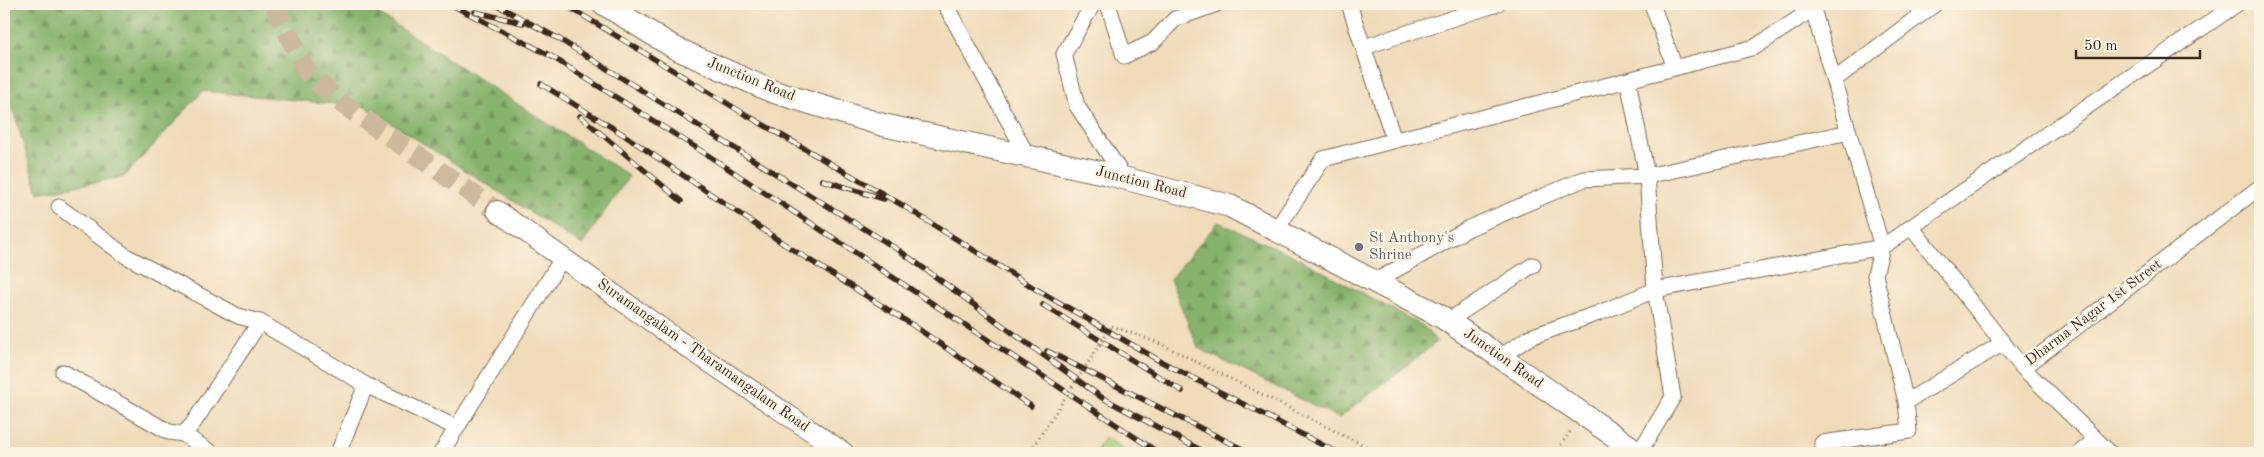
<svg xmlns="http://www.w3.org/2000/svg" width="2264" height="457" font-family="'Old Standard TT',serif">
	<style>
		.green { fill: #a8d17c; stroke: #727e4d }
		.forest { fill: url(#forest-firs); stroke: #606e45 }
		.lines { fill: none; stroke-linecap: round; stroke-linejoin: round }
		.secondary-tunnel { stroke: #ccb89a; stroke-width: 20; stroke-dasharray: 20 10; stroke-linecap: butt }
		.minor-casing { stroke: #7a6854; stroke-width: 17 }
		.secondary-casing { stroke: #7a6854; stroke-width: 22 }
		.primary-casing { stroke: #7a6854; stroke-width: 24 }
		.path { stroke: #7a6854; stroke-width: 3; stroke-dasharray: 1 4; stroke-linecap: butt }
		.minor { stroke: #fff; stroke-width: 15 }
		.secondary { stroke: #fff; stroke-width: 20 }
		.primary { stroke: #fff; stroke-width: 22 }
		.rail-casing { stroke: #3b2a1e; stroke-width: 5.5 }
		.rail { stroke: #fcf5e5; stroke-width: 4; stroke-dasharray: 11; stroke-linecap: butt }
		.path-bridge { stroke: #7a6854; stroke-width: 3; stroke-dasharray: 1 4; stroke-linecap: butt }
		.worship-dot { fill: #6b7280; stroke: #fcf5e5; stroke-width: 2 }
		.labels { text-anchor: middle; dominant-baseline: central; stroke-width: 5; stroke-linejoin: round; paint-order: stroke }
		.street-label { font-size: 15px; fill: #3b2a1e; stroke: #fcf5e5 }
		.worship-label { font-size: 15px; fill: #5b616d; stroke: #fcf5e5; text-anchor: start }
	</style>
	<defs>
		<pattern id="forest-firs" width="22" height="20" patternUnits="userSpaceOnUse" patternTransform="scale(1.25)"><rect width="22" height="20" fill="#86b36c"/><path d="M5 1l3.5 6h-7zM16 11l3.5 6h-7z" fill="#6f9258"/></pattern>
	</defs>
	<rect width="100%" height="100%" fill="#fcf5e5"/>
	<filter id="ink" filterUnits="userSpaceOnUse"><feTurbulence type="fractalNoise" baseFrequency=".02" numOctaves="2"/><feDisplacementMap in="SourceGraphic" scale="10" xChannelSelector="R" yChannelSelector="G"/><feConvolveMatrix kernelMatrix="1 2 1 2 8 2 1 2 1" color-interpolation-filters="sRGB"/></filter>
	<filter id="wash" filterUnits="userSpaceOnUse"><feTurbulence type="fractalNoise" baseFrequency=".0096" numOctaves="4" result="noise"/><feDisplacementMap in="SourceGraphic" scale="20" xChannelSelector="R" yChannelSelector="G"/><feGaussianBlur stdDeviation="1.12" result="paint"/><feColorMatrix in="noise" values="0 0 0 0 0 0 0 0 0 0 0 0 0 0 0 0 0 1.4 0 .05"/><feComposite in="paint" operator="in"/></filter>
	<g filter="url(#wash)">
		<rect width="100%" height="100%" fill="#f0dbb9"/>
		<path class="green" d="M1105,437L1128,453H1095Z"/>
		<path class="forest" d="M4,4H363L629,176L582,245L366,107L203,91L124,177L38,193L4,79Z
			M1218,222L1292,255L1423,326L1437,342L1339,418L1198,348L1170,279Z"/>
	</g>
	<g filter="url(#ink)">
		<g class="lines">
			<path class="secondary-tunnel" d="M274,4L306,71L337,100L497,211"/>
			<g class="minor-casing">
				<path id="minor" d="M945,4L1028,157
					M1093,4L1064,54L1077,106L1125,179
					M1108,4L1124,56L1153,42L1175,19L1217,4
					M1349,4L1394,140
					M1652,4L1675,68
					M1813,9L1882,247L2237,4
					M1364,47L1497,4
					M1834,80L1935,4
					M1628,81L1647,176L1655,290L1673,397L1639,453
					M59,207L126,256L238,316L260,322L366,385L338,453
					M1911,227L2023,368L2260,187
					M1276,230L1323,159L1755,47L1813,9L1812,4
					M1374,282L1469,228L1584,179L1647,176L1849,132
					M1448,321L1533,265
					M1500,357L1530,337L1599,313L1655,290L1882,247L1875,275L1906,402L2003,343
					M2023,368L2110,453
					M63,372L169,432L183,434L212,453
					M366,385L457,428
					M183,434L192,425L260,322
					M1822,443L1909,431L1906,402
					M441,453L563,257
					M2079,453L2095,440"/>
			</g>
			<g class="secondary-casing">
				<path id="secondary" d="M497,211L690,349L844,453"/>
			</g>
			<g class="primary-casing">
				<path id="primary" d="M604,4L675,48L771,91L883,125L1104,173L1230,206L1442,317L1639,453"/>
			</g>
			<path class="path" d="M1112,326L1161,344L1379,453
				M1029,453L1031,450
				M1461,453L1464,449L1471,453
				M1555,453L1572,429"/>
			<use href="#minor" class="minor"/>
			<use href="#secondary" class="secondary"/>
			<use href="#primary" class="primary"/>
			<g class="rail-casing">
				<path id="rail" d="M450,4L549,55L706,154L1159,453
					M495,4L559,39L900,251L1101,397L1206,453
					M564,4L743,113L902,205L1034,288L1160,361L1338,453
					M475,12L523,23
					M541,84L621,133L784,244L914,326L1031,406
					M580,116L681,201
					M822,180L884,199
					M1043,305L1182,391
					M1047,351L1250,453"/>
			</g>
			<use href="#rail" class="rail"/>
			<path class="path-bridge" d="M1031,450L1112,326"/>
		</g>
	</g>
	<circle class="worship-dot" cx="1359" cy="247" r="5"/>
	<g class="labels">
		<g class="street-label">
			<text transform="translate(751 80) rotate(22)">Junction Road</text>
			<text transform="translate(1141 183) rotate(14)">Junction Road</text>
			<text transform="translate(2094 313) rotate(-37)">Dharma Nagar 1st Street</text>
			<text transform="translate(703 356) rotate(35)">Suramangalam - Tharamangalam Road</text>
			<text transform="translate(1503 359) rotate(35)">Junction Road</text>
		</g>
		<g class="worship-label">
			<text x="1369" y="238">St Anthony's<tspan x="1369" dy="17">Shrine</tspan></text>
		</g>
	</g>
	<rect width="2264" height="457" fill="none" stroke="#fcf5e5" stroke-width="20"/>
	<path d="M2076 50v8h124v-8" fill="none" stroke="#3b2a1e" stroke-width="2.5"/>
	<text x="2084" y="50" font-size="15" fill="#3b2a1e" stroke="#fcf5e5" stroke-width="4" paint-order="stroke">50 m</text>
</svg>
